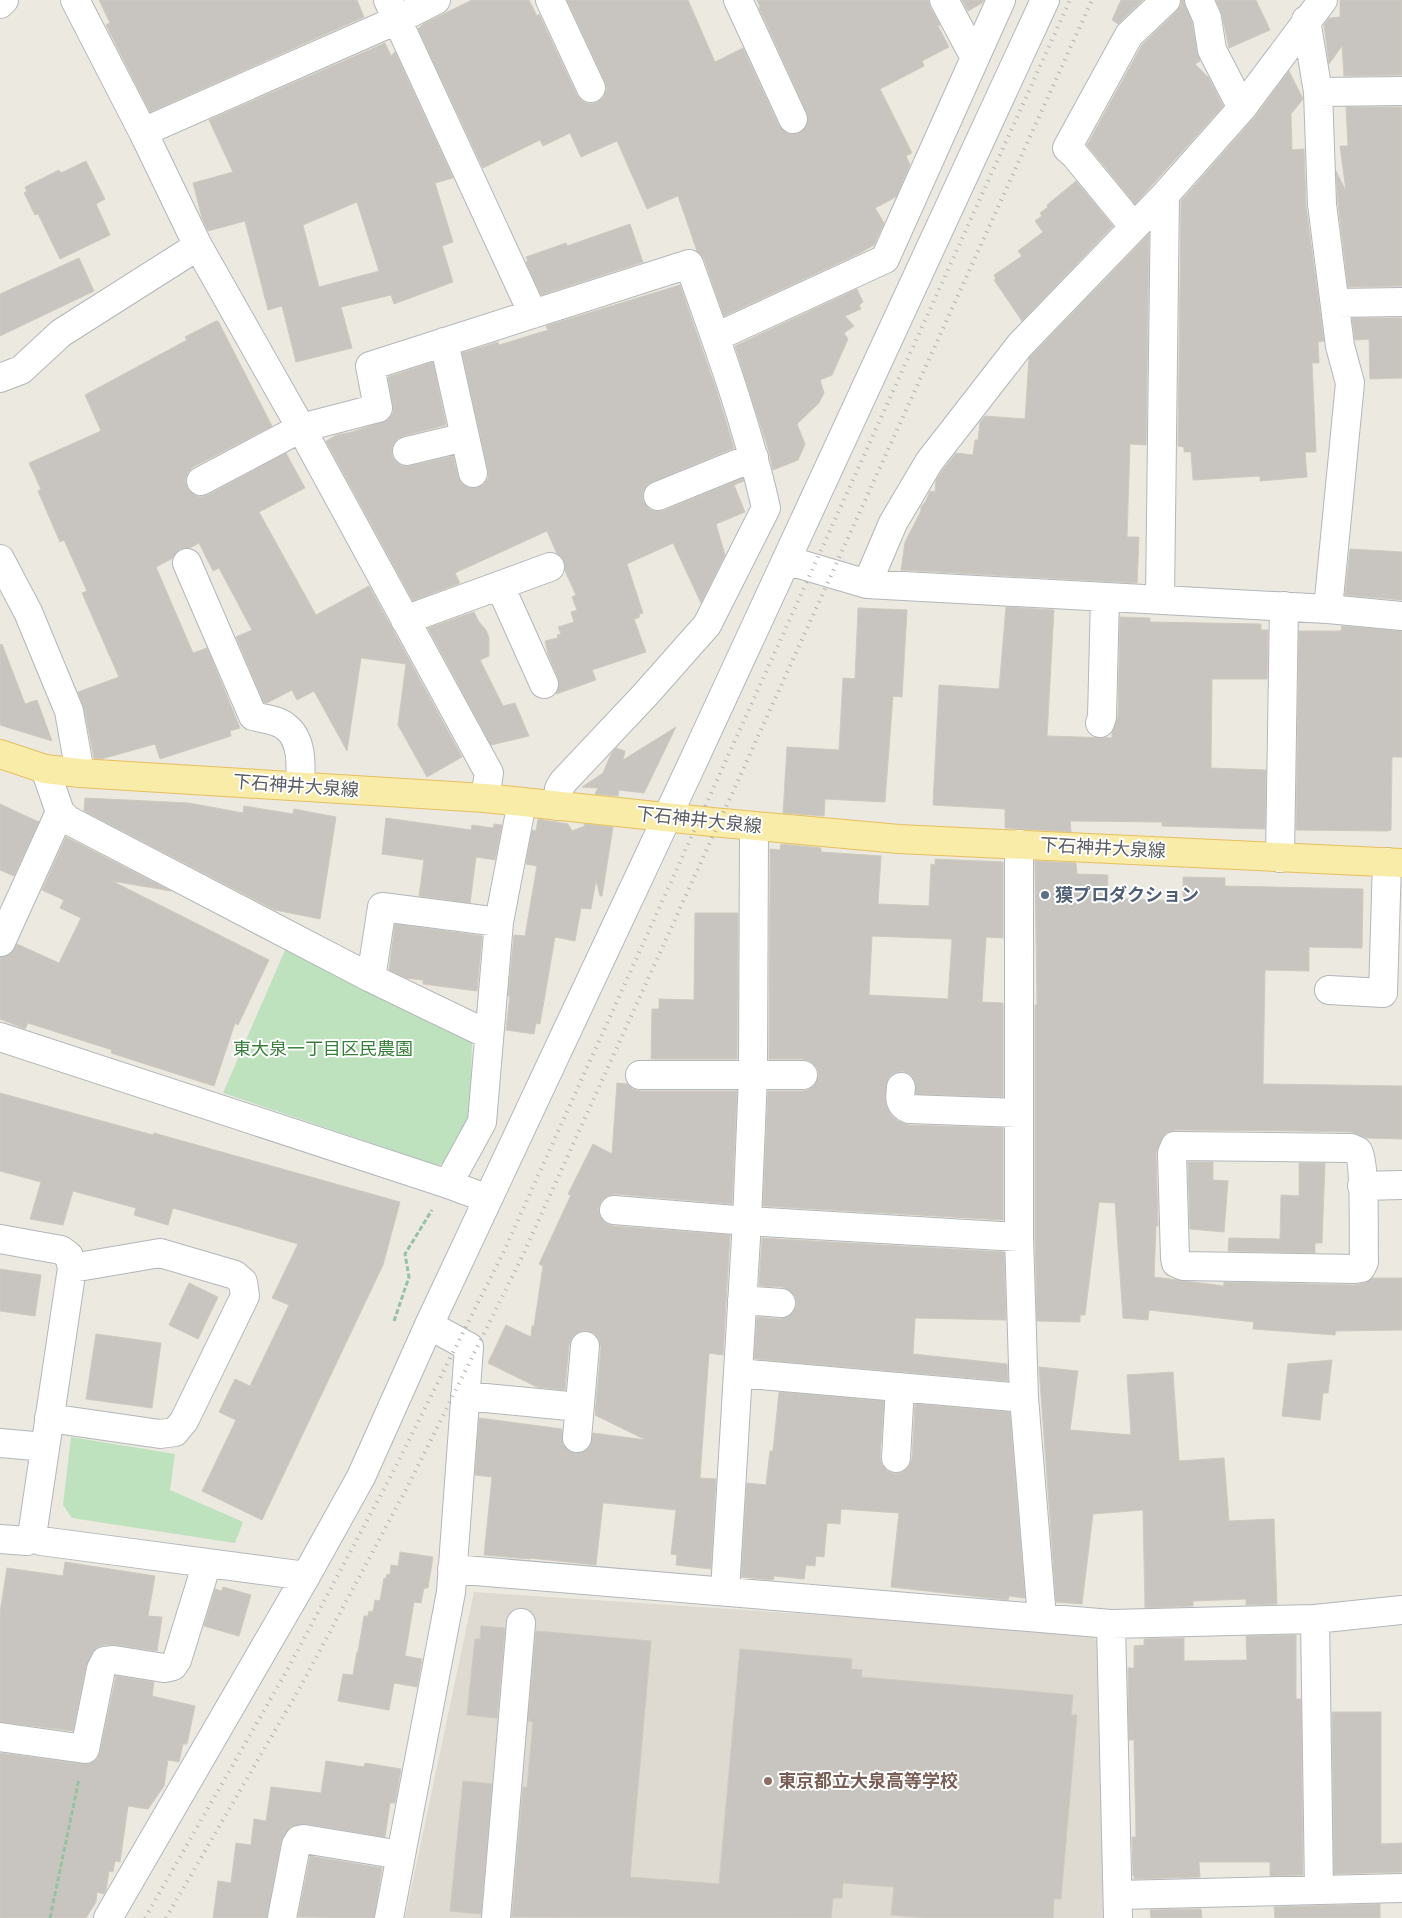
<svg xmlns="http://www.w3.org/2000/svg" width="1402" height="1918" font-family="'Nunito Sans','Noto Sans JP',sans-serif">
	<style>
		.education { fill: #dedad2 }
		.green { fill: #bee1be }
		.building { fill: #c8c5c0; stroke: #cfcabf; fill-rule: evenodd }
		.lines { fill: none; stroke-linecap: round; stroke-linejoin: round }
		.minor-casing { stroke: #b3b6ba; stroke-width: 30 }
		.major-casing { stroke: #e7bf5e; stroke-width: 30 }
		.path { stroke: #98c1a3; stroke-width: 3; stroke-dasharray: 5 2.5; stroke-linecap: butt }
		.minor { stroke: #fff; stroke-width: 28 }
		.major { stroke: #f9eba8; stroke-width: 28 }
		.rail { stroke: #b1b2b2; stroke-width: 4; stroke-dasharray: 1 6; stroke-linecap: butt }
		.service-dot { fill: #5c6f8a; stroke: #fff; stroke-width: 2 }
		.education-dot { fill: #8d6e63; stroke: #fff; stroke-width: 2 }
		.labels { text-anchor: middle; dominant-baseline: central; stroke-width: 4; stroke-linejoin: round; paint-order: stroke }
		.street-label { font-size: 18px; fill: #595c60; stroke: #fff }
		.service-label { font-size: 18px; font-weight: bold; fill: #4e5e75; stroke: #fff; text-anchor: start }
		.park-label { font-size: 18px; fill: #397f3c; stroke: #fff }
		.education-label { font-size: 18px; font-weight: bold; fill: #785e54; stroke: #fff; text-anchor: start }
	</style>
	<rect width="100%" height="100%" fill="#ebe9e0"/>
	<path class="education" d="M474,1592L1090,1633L1099,1643L1103,1918H405Z"/>
	<path class="green" d="M286,948L472,1043L470,1116L447,1163L437,1165L223,1093Z
		M71,1437L175,1454L170,1490L243,1522L235,1543L72,1518L63,1505Z"/>
	<path class="building" d="M99,0H357L364,17L150,112L106,25L110,23Z
		M472,0H529L537,16L539,14L577,95L582,101L590,104L598,102L604,97L607,89L605,82L567,0H688L715,62L743,48L779,126L784,131L791,134L799,133L805,128L808,121L807,113L759,8L760,7L757,0H928L930,7L940,25L938,26L949,47L922,61L924,66L880,89L912,153L906,156L910,165L896,197L875,208L884,223L874,245L858,254L724,316L704,259L697,251L678,196L647,209L617,141L581,157L570,133L543,146L540,140L483,168L418,29L423,24Z
		M962,0H984L982,3L968,11Z
		M1121,0H1143L1118,24L1112,20Z
		M1181,0H1184L1192,22L1197,52L1200,61L1195,64L1209,78L1223,106L1135,204L1087,145L1142,45L1177,11L1181,5Z
		M1216,0H1256L1270,30L1229,48L1222,15Z
		M1340,0H1402V75L1344,76L1342,46L1329,64L1324,25L1329,18L1340,17Z
		M385,43L391,56L395,52L453,178L435,183L453,242L442,246L453,282L394,304L391,295L341,307L352,348L296,362L282,306L268,310L245,221L208,231L202,218L193,183L233,172L209,120ZM357,202L379,271L319,287L303,225Z
		M1289,71L1303,99L1291,114L1292,150L1304,149L1306,206L1324,341L1318,342L1319,363H1312L1316,452H1305L1307,477L1260,481V476L1193,480L1191,452H1184V447L1178,446L1181,201L1254,118Z
		M1346,107H1402V286L1348,287L1338,203L1336,171L1346,191L1340,146H1348Z
		M86,161L105,199L96,204L110,235L60,259L38,214L35,215L24,193L27,191L25,187L59,170L61,173Z
		M1076,181L1113,226L1022,321L994,280L996,279L994,275L1022,256L1018,251L1043,232L1035,221L1042,216L1040,213L1048,207L1047,205Z
		M630,224L643,262L541,295L526,262L528,261L526,257L566,243L567,246Z
		M1149,234L1146,445L1130,444L1127,537H1139L1137,583L901,570L905,542L921,511V507L926,501L930,491L935,492L936,480L942,471L956,453L973,455L975,440H978L980,422L985,416L1025,419L1029,358Z
		M79,258L94,291L0,336V294Z
		M680,285L716,389L734,448L652,482L646,486L643,493V501L649,509L655,511H663L743,478L744,481L734,485L745,512L716,524L725,555L701,603L673,543L627,564L643,613L639,614L640,617L634,619L646,652L592,670L596,680L556,694L559,686L558,678L548,654L545,641L558,638L557,635L561,634L558,627L574,622L571,612L577,610L572,597L576,595L565,571L564,561L557,554L547,531L455,573L460,583L413,601L326,441L337,435L352,432L388,420L393,413V406L388,377L433,362L446,425L403,436L397,439L392,447V455L395,461L402,466H410L453,456L458,476L461,483L469,488H477L484,484L488,478V470L462,353L498,342L499,345L548,330L546,326Z
		M857,289L863,302L859,305L861,309L845,316L854,326L844,333L848,339L832,375L820,380L824,393L819,403L797,424L805,444L798,460L773,470L769,452L735,346Z
		M1352,318H1402V378L1370,379L1369,339L1355,340Z
		M216,321H218L272,426L193,467L188,472L185,480L187,488L193,494L200,497L208,495L286,453L305,488L259,512L316,615L369,586L462,757L427,777L398,725L406,664L361,658L347,751L314,691L297,700L292,690L267,703H264L236,637L252,630L219,568L213,571L199,543L190,548L180,549L173,558L156,567L193,653L207,648L240,728L230,731L231,736L160,759L155,744L101,759L94,758L84,708L78,692L119,677L82,593L87,591L64,540L60,542L47,512L38,491L41,489L29,463L101,431L85,395L187,340L185,337Z
		M1350,549L1402,552V600L1345,595Z
		M1006,607L1054,610L1047,736L1112,738V732L1118,717L1120,617L1150,618V622L1261,624V630H1268L1267,679H1212L1211,768L1266,770L1265,829L1162,826V822L1070,821L1071,832L1005,828V809L933,805L939,685L999,689Z
		M858,608L907,610L902,697L893,696L885,802L825,799L824,816L783,813L787,747L839,750L843,678L855,679Z
		M474,612L479,622L486,630L489,638V656L480,660L503,706L515,703L529,736L491,745L428,628Z
		M1342,626L1402,631V757H1392L1391,830L1387,831L1296,830L1299,631H1341Z
		M2,644L25,704L37,700L52,741L0,725V645Z
		M676,727L644,793L619,790L618,796L595,794L598,788L582,787L603,773L611,754L616,748L625,751L623,760Z
		M85,798L189,803L243,813L244,806L293,814L294,809L336,817L320,919L275,910L84,811Z
		M0,804L39,822L14,876L0,870Z
		M386,818L471,830L472,825L493,828L494,824L502,825L495,860L476,857L470,903L419,896L424,860L382,854Z
		M538,819L568,824L572,831L585,826L584,824L613,827L602,896H600L596,880L591,909L581,908L575,941L555,937L540,1024L536,1023L534,1034L506,1030L510,996H508L514,935L525,936L537,866L526,864L532,830L536,831Z
		M66,837L171,891L112,881L269,960L238,1025L235,1023L214,1086L111,1053L112,1050L28,1023L25,1029L0,1019V957L10,954L17,944L59,963L81,918L60,908L64,900L42,890Z
		M781,844L821,848V852L881,856L878,904L929,906L931,864L935,865V859L1003,862V938L986,937L982,1002L1003,1003V1097L916,1094L915,1080L910,1074L902,1071L894,1073L888,1078L885,1097L886,1105L890,1114L898,1121L908,1125L1003,1128V1220L763,1206L768,1091H803L810,1089L816,1083L819,1075L817,1068L810,1061L803,1059H769L770,857V849L780,850ZM872,936L952,939L948,999L869,995Z
		M1035,861L1076,863L1077,874L1108,875L1107,898L1183,901V877L1225,878V886L1363,889L1362,948L1309,947V971L1265,970L1263,1084L1402,1086V1139L1367,1138L1351,1132L1299,1131L1175,1130L1167,1133L1161,1140L1156,1153L1158,1226H1156L1154,1277L1224,1286V1282L1355,1285L1364,1283L1372,1278H1402V1330L1336,1331L1335,1335L1253,1329L1254,1322L1149,1310L1148,1320L1123,1318L1115,1203L1099,1202L1085,1315H1080V1322L1037,1321L1035,1237V1005H1037Z
		M695,913H738L737,1059H651L652,1009H659V999L694,1000Z
		M395,924L482,936L477,991L423,984V980L406,978L389,970Z
		M617,1083L628,1084L633,1089L640,1091H737L732,1204L615,1194L608,1196L601,1201L598,1209L600,1217L605,1223L613,1226L730,1235L723,1355L709,1353L700,1478L716,1479L711,1569L676,1565L677,1555L671,1554L676,1510L605,1503H603L596,1565L530,1558V1559L484,1555L492,1477L475,1475L479,1418L562,1429L563,1445L568,1450L575,1453L583,1452L589,1447L593,1433L646,1440L595,1415L601,1347L599,1339L594,1333L586,1330L579,1332L572,1337L569,1345L565,1390L537,1387L488,1363L506,1325L531,1337L532,1326H534L543,1266L539,1264L571,1195L568,1194L593,1144L612,1154Z
		M0,1093L153,1135L154,1133L400,1202L383,1265L262,1520L202,1491L236,1420L219,1412L235,1379L250,1386L289,1305L272,1298L298,1244L173,1208L168,1225L134,1215L136,1208L73,1191L63,1225L30,1219L41,1182L0,1171Z
		M1188,1162H1213V1180L1228,1181L1224,1232L1190,1229Z
		M1299,1163H1325L1322,1243H1315V1253L1228,1251L1229,1238L1280,1239L1281,1195L1299,1196Z
		M762,1238L1004,1252L1006,1320L915,1318L913,1354L1007,1364L1008,1381L754,1359L757,1317L780,1319L787,1317L794,1311L797,1304L795,1296L789,1290L782,1287L759,1286Z
		M0,1269L41,1275L35,1316L0,1311Z
		M189,1283L218,1297L198,1339L169,1325Z
		M96,1334L161,1343L152,1408L86,1399Z
		M1332,1360L1328,1393H1323L1320,1420L1282,1416L1288,1364Z
		M1039,1367L1078,1371L1070,1430L1131,1435L1127,1375L1173,1372L1179,1461L1224,1458L1229,1521L1274,1519L1277,1604L1246,1605V1599L1193,1601V1606L1145,1608L1143,1510L1093,1514L1082,1604L1056,1602Z
		M779,1392L884,1401L880,1458L882,1465L887,1471L895,1474L903,1472L909,1466L912,1459L915,1404L1010,1412L1025,1598L1009,1596L1008,1600L891,1587L899,1513L841,1509L840,1524L827,1523L824,1557L816,1556L815,1566L806,1565L804,1579L774,1576L773,1580L741,1577L747,1483L766,1485L770,1451H773Z
		M400,1552L433,1557L428,1588H424L421,1603L414,1602L405,1656L422,1659L417,1687L394,1683L389,1710L338,1701L343,1674L353,1675L357,1652H358L364,1616H368L369,1611L373,1612L375,1600L380,1601L384,1578L386,1579L387,1574L390,1575L391,1565L398,1566Z
		M65,1562L155,1576L148,1616L162,1617L157,1651L116,1645H103L96,1648L86,1666L73,1731L0,1722V1612L7,1568L63,1576Z
		M223,1587L251,1595L239,1636L204,1626L215,1589L222,1591Z
		M481,1626L505,1628L497,1718L467,1715L475,1639H480Z
		M536,1631L651,1641L630,1877L719,1884L740,1649L852,1659L851,1669L862,1670L861,1677L1073,1695L1071,1715H1077L1061,1899H1054L1053,1918H926L891,1915L894,1887L843,1883L842,1898H833L831,1918L512,1917L523,1787L527,1788L533,1722L528,1721Z
		M1296,1635V1699H1301L1303,1875L1270,1876V1862H1199L1200,1877L1134,1879L1135,1876H1133L1132,1837H1136L1134,1740H1129L1128,1668H1134V1646L1144,1645V1639L1184,1638V1661L1247,1660L1246,1636Z
		M116,1676L154,1682L152,1696L195,1706L187,1744H183L179,1762L168,1760L164,1786L148,1809L128,1806L120,1862L115,1861L113,1872L109,1871L106,1890L104,1894L97,1892L96,1902L86,1918H0V1753L83,1764L91,1763L97,1759L100,1752Z
		M1332,1712H1381V1844L1402,1843V1872L1334,1874Z
		M326,1761L364,1767L365,1763L401,1769L395,1803H390L385,1837L307,1824L290,1827L281,1842L267,1918H213L218,1881L231,1883L236,1843L251,1845L254,1819L266,1821L271,1787L321,1793Z
		M463,1781L492,1784L481,1914L450,1911Z
		M310,1856L382,1868L374,1918L298,1917Z
		M1380,1904V1918H1275L1274,1907Z
		M1201,1909L1202,1918H1151L1150,1910Z"/>
	<g class="lines">
		<g class="minor-casing">
			<path id="minor" d="M75,0L143,132L198,246L301,428L489,773L485,798
				M388,0L533,314
				M550,0L591,88
				M738,0L793,119
				M944,0L975,58L1001,0
				M1199,0L1207,18L1212,50L1242,108
				M0,4L4,0
				M1306,20L1318,92L1322,204L1340,346L1350,383L1328,609
				M1318,92L1402,91
				M143,132L397,20L436,0
				M1134,227L1074,154L1067,148L1129,35L1166,0
				M1336,303L1402,302
				M716,337L885,259L975,58
				M444,342L473,473
				M0,378L21,370L61,333L198,246
				M407,451L465,437
				M201,481L301,428L378,408L370,366L689,264C718,344 747,424 766,508L707,625L645,695L563,782L559,789L558,806
				M658,496L754,457
				M0,559L28,612L69,711L80,773
				M786,560L867,584L1328,609L1402,616
				M187,563L253,716C263,719 277,719 286,727C303,740 301,767 300,786
				M867,584L893,523L929,462L1020,345L1165,195L1242,108L1323,0
				M500,586L544,684
				M1160,599L1165,195
				M405,620L550,567
				M1100,723L1102,717L1105,597
				M45,769L60,812L68,820L371,978L489,1035
				M1019,844V1237L1024,1398L1042,1618
				M1280,858L1284,606
				M1,942L60,812
				M371,978L382,907L499,922
				M1329,990L1383,993L1387,862
				M0,1037L448,1184L488,1199
				M640,1075H803
				M901,1087C900,1097 898,1104 909,1109L1019,1113
				M1175,1146L1351,1148L1358,1151C1366,1163 1363,1242 1364,1262L1361,1268L1355,1269L1183,1266L1176,1263L1175,1258L1172,1153Z
				M448,1184L482,1122L499,922L522,802
				M1362,1186L1402,1185
				M614,1210L747,1221L1019,1237
				M0,1239L61,1250L69,1256L72,1268L33,1529L34,1537L41,1541L306,1576
				M742,1300L781,1303
				M738,1373L1024,1398
				M465,1396L579,1407
				M49,1418L160,1434L175,1432L184,1421L245,1296L243,1282L235,1275L160,1253L72,1268
				M577,1438L585,1346
				M0,1443L45,1447
				M896,1458L900,1387
				M0,1539L27,1541L34,1537
				M452,1569L1111,1624L1315,1619L1402,1610
				M725,1591L747,1221L753,1076L754,826
				M1315,1619L1319,1890
				M1111,1624L1118,1918
				M0,1737L85,1749L101,1669L105,1661L114,1660L164,1668L173,1666L177,1660L207,1563
				M1118,1895L1402,1888
				M108,1918L306,1576L361,1477L429,1325L692,764L1045,0
				M282,1918L296,1845L299,1840L304,1839L401,1855
				M389,1918L451,1592L469,1347L429,1325
				M496,1918L521,1623"/>
		</g>
		<g class="major-casing">
			<path id="major" d="M0,754L45,769L80,773L485,798L712,822L899,839L1402,863"/>
		</g>
		<path class="path" d="M394,1321L409,1277L405,1254L432,1210
			M50,1918L79,1779"/>
		<use href="#minor" class="minor"/>
		<use href="#major" class="major"/>
		<path class="rail" d="M145,1918L285,1674L392,1474L504,1251L1070,0
			M166,1918L302,1684L410,1482L521,1259L1092,0"/>
	</g>
	<circle class="service-dot" cx="1045" cy="895" r="5"/>
	<circle class="education-dot" cx="768" cy="1781" r="5"/>
	<g class="labels">
		<g class="street-label">
			<text transform="translate(296 786) rotate(4)">下石神井大泉線</text>
			<text transform="translate(699 820) rotate(6)">下石神井大泉線</text>
			<text transform="translate(1103 848) rotate(3)">下石神井大泉線</text>
		</g>
		<g class="service-label">
			<text x="1055" y="895">獏プロダクション</text>
		</g>
		<g class="park-label">
			<text x="323" y="1049">東大泉一丁目区民農園</text>
		</g>
		<g class="education-label">
			<text x="778" y="1781">東京都立大泉高等学校</text>
		</g>
	</g>
</svg>
